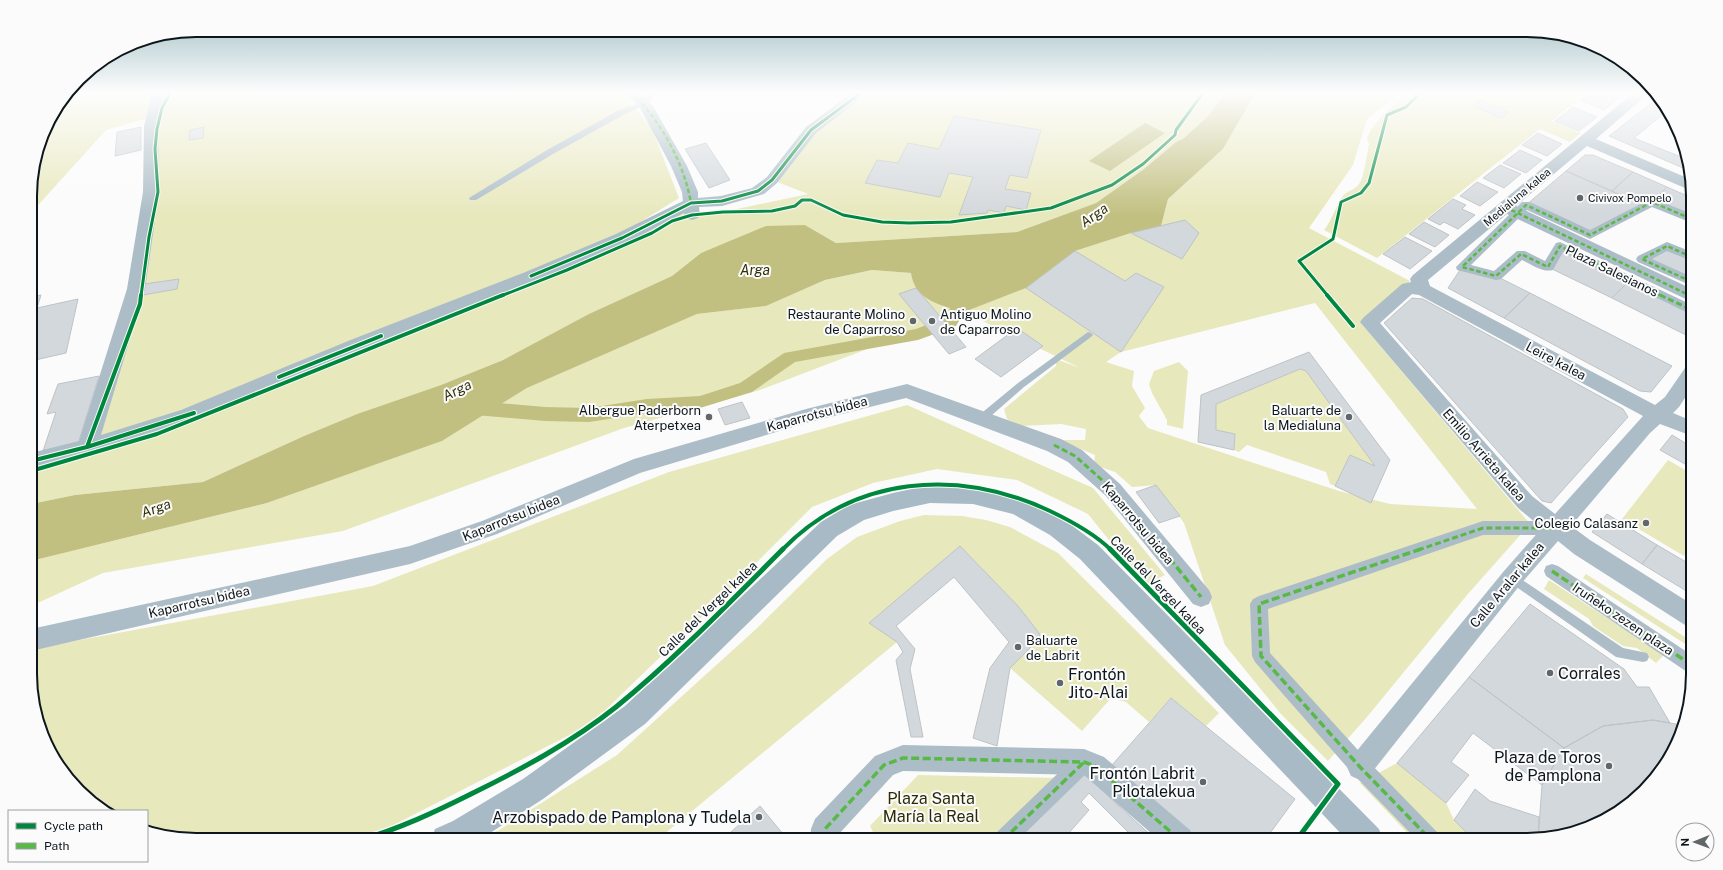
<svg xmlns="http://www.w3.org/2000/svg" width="1723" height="870" font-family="'Public Sans',sans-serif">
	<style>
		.green { fill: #e8e8bd; fill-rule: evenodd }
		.water { fill: #c2c081 }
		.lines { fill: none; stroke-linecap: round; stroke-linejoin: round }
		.canal { fill: #c2c081; fill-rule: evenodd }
		.building { fill: #d3d8dc; stroke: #bec3c6 }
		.service { fill: #acbdc7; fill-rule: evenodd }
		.pedestrian { fill: #acbdc7; fill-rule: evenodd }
		.minor { fill: #acbdc7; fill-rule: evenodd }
		.secondary { fill: #a7bac5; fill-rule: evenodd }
		.quiet-far2 { stroke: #58b947; stroke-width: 2.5; stroke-dasharray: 4.5 2.5; stroke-linecap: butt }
		.quiet-far1 { stroke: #58b947; stroke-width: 3; stroke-dasharray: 6 3; stroke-linecap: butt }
		.quiet { stroke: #58b947; stroke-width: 3.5; stroke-dasharray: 8 3.5; stroke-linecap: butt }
		.cycleway-far2-casing { stroke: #fbfbfb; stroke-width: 5 }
		.cycleway-far1-casing { stroke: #fbfbfb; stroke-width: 6 }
		.cycleway-casing { stroke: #fbfbfb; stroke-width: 8 }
		.cycleway-far2 { stroke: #00873e; stroke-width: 3 }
		.cycleway-far1 { stroke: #00873e; stroke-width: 4 }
		.cycleway { stroke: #00873e; stroke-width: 5 }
		.poi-dot { fill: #60666a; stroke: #fbfbfb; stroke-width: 1.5 }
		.labels { text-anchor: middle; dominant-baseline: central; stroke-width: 4; stroke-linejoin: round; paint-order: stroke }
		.far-street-label { font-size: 11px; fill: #0c161c; stroke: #fbfbfb }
		.far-poi-label { font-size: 11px; fill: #0c161c; stroke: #fbfbfb; text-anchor: start }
		.street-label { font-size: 13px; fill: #0c161c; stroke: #fbfbfb }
		.poi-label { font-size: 13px; fill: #0c161c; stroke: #fbfbfb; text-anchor: end }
		.water-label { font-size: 14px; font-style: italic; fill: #303008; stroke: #fbfbfb }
		.near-poi-label { font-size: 16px; fill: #0c161c; stroke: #fbfbfb; text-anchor: end }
		.near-park-label { font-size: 16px; fill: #2c2b03; stroke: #fbfbfb }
		.rim { fill: none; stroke: #0c161c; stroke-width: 2 }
	</style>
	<rect width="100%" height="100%" fill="#fbfbfb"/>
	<path class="green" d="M70,93H624L652,129L679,198L634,226L677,213L723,212L808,194L772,180L811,130L859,93H1201L1191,107L1205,93H1225L1208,116L1184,138L1176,142L1144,169L1096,203L1017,232L836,243L805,225L701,253L672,276L590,314L503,360L441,385L357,414L304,436L203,482L75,495L31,504V456L90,438L143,295L177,288L179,279L144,284L152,117L106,130L30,214V185L47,122Z
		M1258,93H1393V99L1367,119L1353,165L1309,228L1410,281L1361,323L1530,524L1467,595L1367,717L1328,761L1281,714L1225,645L1184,523L1156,485L1132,487L1115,472L1094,465L1095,455L1059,440H1085L1086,429L1061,424L1021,426L1007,419L1004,409L1056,366V359L1080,368L964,312L760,390L624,428L343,531L103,573L31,606V561L267,503L442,441L527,388L697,314L766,306L825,280L872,270L912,273L1026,288L1075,251L1131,233L1161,226L1168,199L1223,149L1250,102ZM1315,303L1477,509L1390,504L1339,491L1148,428L1139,416L1145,408L1132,386L1134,371L1106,362L1121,352Z
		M1401,93H1586L1552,121L1581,133L1570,142L1540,129L1377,258L1324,230C1332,220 1335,208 1342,197C1346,191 1355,190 1359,184C1364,178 1367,154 1369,144L1367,139C1373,120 1390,112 1401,97Z
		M1179,362L1188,371L1183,429L1167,425V420L1152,393L1149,384L1154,371Z
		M1300,369L1306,371L1375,466L1350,455L1335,486L1330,484L1326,472L1247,445L1239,452L1234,450L1235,434L1216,430V404Z
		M907,405L1093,488L1165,575L1145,585L1088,514L1017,480L937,469L873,483L812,507L722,597L591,724L374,835L348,840H196L147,829V811H108L64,775L43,738L31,696V649L373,586L669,472Z
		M1668,460L1692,474L1693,543L1684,556L1622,519Z
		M924,515L962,516L986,520L1010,527L1058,553L1219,713L1206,726L1171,698L1149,722L1126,702L1111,698L1082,731L1010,668L1040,639L1039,633L1018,606L960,546L869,623L897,642L657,840H476L499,830L617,755L755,630L827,559L857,537L900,521Z
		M1586,574L1693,642V649L1583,578Z
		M1549,580L1664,655L1656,663L1637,648L1623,646L1593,626L1589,619L1544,589Z
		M1397,763L1446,803L1454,820L1474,840H1414L1360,783Z
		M918,775L1059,778L996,840H877L870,826Z"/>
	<path class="water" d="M1225,93H1258L1250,102L1223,149L1168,199L1161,226L1131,233L1075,251L1026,288L964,312C941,305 915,301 911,273L872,270L825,280L766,306L697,314L527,388L442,441L267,503L31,561V504L75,495L203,482L304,436L357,414L441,385L503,360L589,314L672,276L701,253L766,226L805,225L836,243L1017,232L1096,203L1144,169L1176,142L1184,138L1208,116Z
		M1145,123L1165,133L1110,171L1089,161Z"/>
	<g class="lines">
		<path class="canal" d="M970,285L976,286L978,290L956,326L918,340L795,362L752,392L700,408L647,413L589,422L545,421L475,415L463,411L460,406L463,401L469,399L476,401L545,407L589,408L647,399L700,396L740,383L784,353L916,329L944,318L964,286Z"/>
	</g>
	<path class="building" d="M1589,93H1606L1619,98L1604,110L1580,100Z
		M1659,97L1665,104L1667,111L1634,138L1686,159L1690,171L1609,136Z
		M1480,100L1509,112L1501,118L1473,106Z
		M1573,107L1597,117L1579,131L1555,121Z
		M954,116L1041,130L1027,178L1010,175L1005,189L1031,193L1026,210L1006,206L1004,213L988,210L987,213L959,215L973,177L949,173L940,197L865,183L877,160L898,163L908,143L939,149Z
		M141,127V150L115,156L117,132Z
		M204,127L203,138L189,140L190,130Z
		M1538,133L1562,144L1547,156L1522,145Z
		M706,143L730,180L709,188L685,149Z
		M1520,150L1542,160L1526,173L1503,163Z
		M1585,155H1593L1633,172L1612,191L1566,171Z
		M1500,165L1521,174L1504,188L1483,178Z
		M1566,171L1645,206L1590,235L1526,205Z
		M1633,172L1667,187L1652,202L1645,206L1612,191Z
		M1477,182L1498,192L1480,206L1460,196Z
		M1667,187L1692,198V219L1652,202Z
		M1453,199L1466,205L1462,209L1475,215L1458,229L1444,222L1440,225L1428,219Z
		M1185,220L1199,233L1182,259L1131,233Z
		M1424,222L1449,235L1435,247L1409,234Z
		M1405,237L1432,251L1410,269L1383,254Z
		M1560,246L1630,280L1612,298L1548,267Z
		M1667,246L1692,257V282L1642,259Z
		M1075,251L1125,281L1136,273L1164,287L1121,352L1026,288Z
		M1462,267L1496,276L1530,293L1504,318L1448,288Z
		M179,279L177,289L143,295L144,284Z
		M1630,280L1692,310V338L1612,298Z
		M916,288L966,347L949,354L899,294Z
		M1530,293L1672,366L1651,392L1640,391L1504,318Z
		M41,295L37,308L78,299L66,353L31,361V297Z
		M1412,298L1423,299L1623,409L1628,417L1551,503L1542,501L1384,323Z
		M1017,328L1043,346L1001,377L975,359Z
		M1309,352L1390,460L1371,503L1335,486L1350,455L1375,466L1306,371L1300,369L1216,404V430L1235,434L1234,450L1198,442L1201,395Z
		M99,376L78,444L43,451L56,412L47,414L58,384Z
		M742,402L750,418L725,425L718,409Z
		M1672,435L1692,447V468L1660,450Z
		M1156,485L1180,516L1159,523L1136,492Z
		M1607,514L1657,545L1642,564L1592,532Z
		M1657,545L1693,566V595L1642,564Z
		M960,546L1018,606L1039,633L1040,638L1010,668L997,746L973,738L990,668L1009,642L954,577L896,626L915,649L910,669L923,737H911L896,660L903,652L897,642L869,623Z
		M1530,604L1624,669L1637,687H1649L1670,723L1653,720L1603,726L1564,748L1469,677Z
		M1469,677L1564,748L1542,785L1473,733L1451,762L1469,775L1446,803L1397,763Z
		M1171,698L1295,799L1265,840H1197L1112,765Z
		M1653,720L1681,725L1676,747L1652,783L1619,812L1580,831L1538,840L1542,785L1564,748L1603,726Z
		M1082,772L1156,840H1136L1089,793L1081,802L1089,810L1068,834L1074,840H1016Z
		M1475,789L1490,801L1539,817L1538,840H1474L1454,820Z
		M760,806L788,840H722Z"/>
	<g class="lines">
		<path class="service" d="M650,93H657L645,105L625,114L553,154L476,200H470L469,198L547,150L619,110L641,103Z
			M1088,332L1091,333L1093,335L1091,337L1024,387L984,422H978L976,419L978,416L1018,383Z
			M1512,573L1623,648L1647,653L1649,657L1647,661L1643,662L1616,657L1508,581L1506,578L1508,575Z"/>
		<path class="pedestrian" d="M1652,198L1692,214V223L1652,207L1590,239L1527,210L1471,265L1494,271L1517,251H1525L1545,261L1556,243L1560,242L1692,305V315L1563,252L1553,270C1543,273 1531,264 1522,260L1501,279L1496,280L1457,270L1456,267L1522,202H1530L1590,230Z
			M1667,242L1692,252V261L1667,251L1652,259L1692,277V286L1638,262L1636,259L1638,256Z
			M1483,521H1556L1562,523L1564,528L1562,533L1556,535H1483L1268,609L1270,653L1367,760L1438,833L1441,840H1417L1353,774L1255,662L1252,656L1250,604L1253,599L1259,596Z
			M1552,564L1558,566L1693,656V674L1687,672L1546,576L1544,571L1546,566Z
			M1084,752L1091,755L1094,762L1091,769L1018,840H993L996,833L1077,755Z"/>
		<path class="minor" d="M147,93H161L165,99L158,126L159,192L145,289L101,435L181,410L353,339L523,273L616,234L683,201L682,192L671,166L640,108L625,93H640L653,106L687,166L698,192V198L721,196L752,188L767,177L806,127L852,93H868L816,133L777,183L764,194L722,206L699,207L700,215L698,218L692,220L686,218L684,213L628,242L535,281L365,349L195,420L87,455L31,469V453L79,441L127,289L143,192L144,126L151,99Z
			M1633,93H1649L1596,139L1692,180V191L1587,146L1516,206L1692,289V302L1507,214L1428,280L1430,286L1655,405L1665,397L1685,368L1692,366V387L1679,407L1673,413L1692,421V436L1660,424L1650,433L1571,526L1590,540L1693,605V628L1685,625L1574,554L1558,541L1520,585L1369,776L1360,780L1351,776L1347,767L1351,758L1504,571L1542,528L1518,508L1360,322L1363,318L1402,284L1411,282L1410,279L1413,275ZM1412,294L1419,295L1643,416L1555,514L1532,496L1380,323Z
			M907,384L1061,439L1082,450L1120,484L1209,590L1212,597L1209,604L1201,607L1193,604L1106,496L1068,462L1047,451L906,398L806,423L640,473L497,534L410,564L31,651V629L410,546L482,521L634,459L806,409Z
			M903,745L1084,749L1104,757L1190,830L1194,840H1159L1084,775L903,771L893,775L838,835V840H810L811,829L815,819L875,756Z"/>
		<path class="secondary" d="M930,485L973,486L1027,499L1066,521L1098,545L1379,829L1383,840H1347L1080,559L1050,535L1013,514L973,504L930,503L893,511L864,520L837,536L645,724L543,799L479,840H431L435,829L453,821L523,779L625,706L821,522L849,505L893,493Z"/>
		<path class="quiet-far2" d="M632,93C661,121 684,163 691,203
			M1505,207L1691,296
			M1692,257L1667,246L1642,259L1692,282
			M1662,296L1560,246L1548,267L1521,254L1496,276L1462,267L1526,205L1590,235L1652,202L1692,219"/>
		<path class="quiet-far1" d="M1660,295L1692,310
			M1689,295L1692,296
			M1054,445L1075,456L1113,490L1162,550
			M1418,550L1483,528H1556"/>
		<path class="quiet" d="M1162,549L1201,597
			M1421,549L1259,604L1261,656L1360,767L1431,840
			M1552,571L1693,666
			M824,840L825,829L884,765L903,758L1084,762L1095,766L1180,840
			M1003,840L1084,762"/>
		<g class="cycleway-far2-casing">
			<path id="cycleway-far2" d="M531,276L622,238L691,203L722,201L758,191L772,180L811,130L861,93
				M141,296L149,237L158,192L155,149L157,129L162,108L170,93
				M501,296L567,270L652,233L672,221L692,215L723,212L772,211L795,206L802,200H811L843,215L882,222L909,223L951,222L1051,208L1112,185L1143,164L1175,135L1176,130L1203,93
				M1328,296L1299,261L1333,239L1341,202L1361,193L1369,183L1387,115L1406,107L1416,97V93"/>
		</g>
		<g class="cycleway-far1-casing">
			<path id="cycleway-far1" d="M1327,295L1353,326
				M279,377L381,336
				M87,447L140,304L141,295
				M31,461L87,447L194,413
				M31,471L157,434L503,295
				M782,550C855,475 958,468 1050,511C1071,521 1094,533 1111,550"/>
		</g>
		<g class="cycleway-casing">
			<path id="cycleway" d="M1110,549L1338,784L1301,834L1303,840
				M360,840C399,829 435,812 471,794C522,769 572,742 616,707C675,659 729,603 783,549"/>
		</g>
		<use href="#cycleway-far2" class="cycleway-far2"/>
		<use href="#cycleway-far1" class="cycleway-far1"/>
		<use href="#cycleway" class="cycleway"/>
	</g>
	<linearGradient id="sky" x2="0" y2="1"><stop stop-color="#99b9bf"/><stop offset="0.43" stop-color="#fdfdfd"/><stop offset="1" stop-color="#fdfdfd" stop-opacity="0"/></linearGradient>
	<rect width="1723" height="215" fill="url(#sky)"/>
	<g class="poi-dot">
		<circle cx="1580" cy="198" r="4"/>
		<circle cx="913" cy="321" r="4"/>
		<circle cx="932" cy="321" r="4"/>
		<circle cx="709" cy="417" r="4"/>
		<circle cx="1349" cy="417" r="4"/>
		<circle cx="1646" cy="523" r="4"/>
		<circle cx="1018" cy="647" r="4"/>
		<circle cx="1550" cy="673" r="4"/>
		<circle cx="1060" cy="683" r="4"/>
		<circle cx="1609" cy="766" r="4"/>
		<circle cx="1203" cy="782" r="4"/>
		<circle cx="759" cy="817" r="4"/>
	</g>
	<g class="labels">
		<g class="far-street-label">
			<text transform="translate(1517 197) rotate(-40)">Medialuna kalea</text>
		</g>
		<g class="far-poi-label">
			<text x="1588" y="198">Civivox Pompelo</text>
		</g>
		<g class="street-label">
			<text transform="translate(1612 271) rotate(26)">Plaza Salesianos</text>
			<text transform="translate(1556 361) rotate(28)">Leire kalea</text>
			<text transform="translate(817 414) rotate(-15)">Kaparrotsu bidea</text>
			<text transform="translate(1484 455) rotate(49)">Emilio Arrieta kalea</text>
			<text transform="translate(511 518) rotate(-22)">Kaparrotsu bidea</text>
			<text transform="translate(1138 523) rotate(50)">Kaparrotsu bidea</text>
			<text transform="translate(1158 585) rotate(46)">Calle del Vergel kalea</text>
			<text transform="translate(1507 585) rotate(-50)">Calle Aralar kalea</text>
			<text transform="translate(199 602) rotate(-13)">Kaparrotsu bidea</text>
			<text transform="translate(708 609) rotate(-44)">Calle del Vergel kalea</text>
			<text transform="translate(1623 619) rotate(34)">Iruñeko zezen plaza</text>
		</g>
		<g class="poi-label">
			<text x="905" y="314">Restaurante Molino<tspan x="905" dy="15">de Caparroso</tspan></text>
			<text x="940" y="314" text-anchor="start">Antiguo Molino<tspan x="940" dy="15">de Caparroso</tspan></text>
			<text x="701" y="410">Albergue Paderborn<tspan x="701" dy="15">Aterpetxea</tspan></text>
			<text x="1341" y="410">Baluarte de<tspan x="1341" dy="15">la Medialuna</tspan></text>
			<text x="1638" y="523">Colegio Calasanz</text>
			<text x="1026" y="640" text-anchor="start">Baluarte<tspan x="1026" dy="15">de Labrit</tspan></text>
		</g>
		<g class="water-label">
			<text transform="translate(1094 215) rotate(-35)">Arga</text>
			<text x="755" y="270">Arga</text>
			<text transform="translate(457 390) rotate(-27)">Arga</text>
			<text transform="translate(156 508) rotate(-19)">Arga</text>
		</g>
		<g class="near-poi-label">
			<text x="1558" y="673" text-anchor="start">Corrales</text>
			<text x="1068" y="674" text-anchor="start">Frontón<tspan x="1068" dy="18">Jito-Alai</tspan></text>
			<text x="1601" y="757">Plaza de Toros<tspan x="1601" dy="18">de Pamplona</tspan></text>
			<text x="1195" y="773">Frontón Labrit<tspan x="1195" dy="18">Pilotalekua</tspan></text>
			<text x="751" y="817">Arzobispado de Pamplona y Tudela</text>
		</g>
		<g class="near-park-label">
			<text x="931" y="798">Plaza Santa<tspan x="931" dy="18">María la Real</tspan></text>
		</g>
	</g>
	<path d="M0 0H1723V870H0ZM196 37H1527A159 159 0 0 1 1686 196V674A159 159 0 0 1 1527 833H196A159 159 0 0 1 37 674V196A159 159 0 0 1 196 37Z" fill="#fbfbfb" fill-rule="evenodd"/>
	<path class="rim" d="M196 37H1527A159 159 0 0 1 1686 196V674A159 159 0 0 1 1527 833H196A159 159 0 0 1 37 674V196A159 159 0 0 1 196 37Z"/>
	<rect x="8" y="810" width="140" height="52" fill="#fbfbfb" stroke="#9b9fa2"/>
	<rect x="16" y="823" width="20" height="6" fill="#00873e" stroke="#9b9fa2"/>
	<text x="44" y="830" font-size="12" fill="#0c161c">Cycle path</text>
	<rect x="16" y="843" width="20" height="6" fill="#58b947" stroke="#9b9fa2"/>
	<text x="44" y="850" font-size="12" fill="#0c161c">Path</text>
	<g transform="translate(1695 842) rotate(269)"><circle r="19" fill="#fbfbfb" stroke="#9b9fa2"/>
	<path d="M0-3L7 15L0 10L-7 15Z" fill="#60666a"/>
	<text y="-6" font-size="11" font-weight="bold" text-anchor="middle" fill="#0c161c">N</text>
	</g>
</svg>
